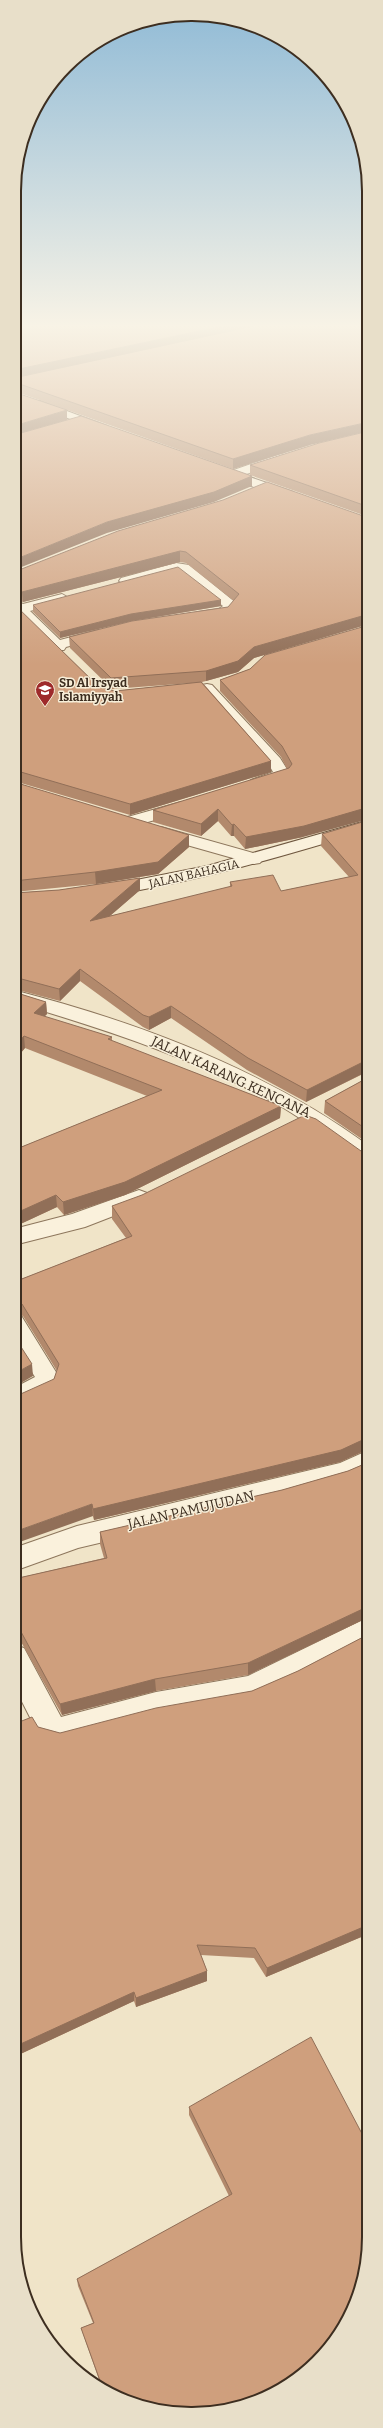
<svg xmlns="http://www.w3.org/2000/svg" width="383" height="2428" font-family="Bitter,serif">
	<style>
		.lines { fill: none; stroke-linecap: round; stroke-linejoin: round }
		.street-casing { stroke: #8d765c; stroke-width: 2 }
		.secondary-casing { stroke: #6f573f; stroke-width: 2 }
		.street { fill: #faf1dc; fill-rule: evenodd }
		.secondary { fill: #faf1dc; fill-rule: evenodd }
		.wall { fill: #b2896c }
		.shaded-wall { fill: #916f58 }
		.building { fill: #cf9f7d; stroke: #916f58 }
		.labels { text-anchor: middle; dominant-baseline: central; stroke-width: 3; stroke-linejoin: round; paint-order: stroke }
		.far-poi-label { font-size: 12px; font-weight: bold; fill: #3d2e20; stroke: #f7eed8; text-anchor: start }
		.far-street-label { font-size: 12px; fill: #3d2e20; stroke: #f7eed8 }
		.street-label { font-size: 14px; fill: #3d2e20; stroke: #f7eed8 }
		.rim { fill: none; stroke: #3d2e20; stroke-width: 2 }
	</style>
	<rect width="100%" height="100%" fill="#f0e4c8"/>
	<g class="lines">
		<g class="street-casing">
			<path id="street" d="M280,454L284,455L286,458L284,461L232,479L226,475L228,472Z
				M176,563L189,565L236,603L238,606C230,618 213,621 199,618L197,615L199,612L219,609L223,606L180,572L126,585L119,581L121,578Z
				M62,594L69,598L67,601L30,611L60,640L98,630L105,634L103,637L66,647L64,650H54L14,611V599L23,604Z
				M207,684L212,685L280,758L290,774L288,777L257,788L251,786L249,783L251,780L273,772L268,763L202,691L200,688L202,685Z
				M181,802L187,803L189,807L187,811L130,827L124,826L122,822L124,818Z
				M161,827L260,855L263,859L260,863L254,864L155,836L153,832L155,828Z
				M17,991C141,1023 265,1070 369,1146V1164L361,1162C336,1143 310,1124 282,1107C198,1059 106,1030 14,1002V992Z
				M139,1190L147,1193L150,1198L147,1203L85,1227L14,1245V1229L72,1214Z
				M14,1314L22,1317L59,1377L54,1390L14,1409V1388L35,1377L14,1343Z
				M369,1450V1472L346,1482L281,1500L78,1548L14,1571V1548L77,1526L340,1463Z
				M369,1617V1643C330,1664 292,1685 251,1701L156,1718L61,1743L40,1737L14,1686V1645L24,1648L61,1717L156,1692L248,1676Z"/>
		</g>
		<g class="secondary-casing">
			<path id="secondary" d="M40,401L107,426L109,428L103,431L99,430L36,406V402Z
				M224,468L293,492L295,495L293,498H285L220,475L218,472Z
				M369,820V830C284,856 199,881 111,895L105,894L102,890L105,886L111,885L207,866Z"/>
		</g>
		<use href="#street" class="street"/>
		<use href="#secondary" class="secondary"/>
	</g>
	<path class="wall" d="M14,325L310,445L233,469L14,391Z
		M369,431V517L250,475V465Z
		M369,518V624L254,658L238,672L206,681L202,682L271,761V772L130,815L14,781V604L99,687L115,691L192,683L112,689L70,648L69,637L228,607L234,601L186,563L180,562L23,602L14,599V572Z
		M221,600V606L132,621L60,638L33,612V605Z
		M369,625L303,837L245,849L234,836H231L218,821L201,836L153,822V810L287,769L281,757L220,691V680L250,669Z
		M14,783L189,835V847L158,874L96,884L14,892Z
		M369,820V1071L306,1102L247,1070L171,1018L149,1030L143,1027L80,981L60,1001L14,989V893L59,890L140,878V890L110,916L230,887V882L281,891L349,877L321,846L322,834Z
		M14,992L46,1002L47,1014L44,1017L112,1037V1041L281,1106L280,1118L125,1195L64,1215L57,1207L14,1227V1150L147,1096L25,1048L14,1061Z
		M369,1077V1144L324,1113L325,1101Z
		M361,1151L369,1152V1449L340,1462L94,1520L54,1379L57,1371L23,1316L14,1313V1282L126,1238L112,1219V1206Z
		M369,1462V1617L248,1675L156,1691L62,1715L20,1640L14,1641V1579L104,1558L100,1544V1532L282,1490L348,1471Z
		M369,1634V1941L366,1935L266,1977L254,1958L201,1955L207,1971V1981L136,2007L134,2001L14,2057V1724L38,1727L60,1733L252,1691L298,1671Z
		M189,2107L369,2147L113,2396L102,2388L83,2334L81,2328L93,2323L78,2286L77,2279L229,2196L189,2115Z"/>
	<path class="shaded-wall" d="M228,325H269L14,379V370Z
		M67,410V420L14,435V426Z
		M369,422V431L310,445L233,469V459L310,435Z
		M252,476V486L214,502L107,533L14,570V560L107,522Z
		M180,551V562L23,602L22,592Z
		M221,600V606L132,621L60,638V632L131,614Z
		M369,614V624L254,658L238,672L206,681V671L254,647Z
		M271,761V772L130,815V804Z
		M369,807V819L303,837L245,849L246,837Z
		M218,809V821L201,836V824Z
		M234,824V836H231L232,825Z
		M189,835V847L158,874L96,884L95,872Z
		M140,878V890L90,933V921Z
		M80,969V981L60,1001L59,989Z
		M46,1002L47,1014L35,1025L34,1013Z
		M171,1006V1018L149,1030V1017Z
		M24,1036L25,1048L14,1061V1047Z
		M369,1059L368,1071L306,1102L307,1090Z
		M281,1106L280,1118L125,1195L64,1215L63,1202Z
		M56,1195L57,1207L14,1227V1214Z
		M21,1233L22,1245L14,1249V1236Z
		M32,1364L33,1376L14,1387V1374Z
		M369,1437L368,1449L340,1462L94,1520L93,1509Z
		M92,1504L93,1516L14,1544V1532Z
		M369,1606V1617L248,1675V1663Z
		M19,1628L20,1640L14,1641V1630Z
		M155,1679L156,1691L62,1715L60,1704Z
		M368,1925L366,1935L266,1977L267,1968Z
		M207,1971V1981L136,2007V1998Z
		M134,1992V2001L14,2057V2047Z"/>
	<path class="building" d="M14,325H228L14,370Z
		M258,325H369V422L310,435L233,459L14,382V378Z
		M14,392L67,410L14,426Z
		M81,416L252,476L214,492L107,522L14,560V435Z
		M369,431V507L250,465L319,443Z
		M267,482L369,518V614L254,647L238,661L206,671L111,678L69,637L132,621L228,607L239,594L186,552L180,551L22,592L14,588V572L118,531L223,500Z
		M178,567L221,600L131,614L60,632L33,605Z
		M14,604L99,687L115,691L201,682L271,761L130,804L14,770Z
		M369,625V807L304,826L246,837L234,824L232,825L218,809L201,824L153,810L289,768L292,764L282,746L220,680L250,669L265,655Z
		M14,782L189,835L158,862L95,872L14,881Z
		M369,820V1059L307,1090L248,1058L171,1006L149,1017L143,1015L80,969L59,989L14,977V893L59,890L140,878L90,921L232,886L230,882L273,875L281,891L358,875L322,834Z
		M14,992L46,1002L34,1013L112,1037L108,1039L281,1106L125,1182L63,1202L56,1195L14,1214V1150L162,1090L24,1036L14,1047Z
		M369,1077V1131L325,1101Z
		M305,1115L316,1119L361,1151L369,1152V1173H367L369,1175V1437L341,1450L93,1509L92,1504L14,1532V1397L54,1379L59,1364L22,1304L14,1301V1282L132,1236L112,1206L142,1195Z
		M21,1233L14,1236V1234Z
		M14,1336L32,1364L14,1374Z
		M369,1462V1606L248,1663L155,1679L60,1704L19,1628L14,1630V1579L107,1558L100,1532L282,1490L348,1471Z
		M369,1634V1927L368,1925L267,1968L255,1948L197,1945L207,1971L136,1998L134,1992L14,2047V1724L32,1717L38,1727L60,1733L156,1708L252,1691L298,1671Z
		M311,2037L369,2147V2248L351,2315L309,2370L249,2404L180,2414L113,2396L103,2389L81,2328L94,2323L77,2279L232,2194L189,2107Z"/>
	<linearGradient id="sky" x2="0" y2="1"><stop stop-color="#8fbad6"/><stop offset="0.49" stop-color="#f8f3e6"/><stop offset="1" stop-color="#f8f3e6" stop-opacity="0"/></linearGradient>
	<rect width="383" height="665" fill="url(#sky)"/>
	<defs>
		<g id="school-pin" transform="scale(1)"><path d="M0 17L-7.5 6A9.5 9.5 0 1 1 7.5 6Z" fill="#9e2a2b" stroke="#f7eed8"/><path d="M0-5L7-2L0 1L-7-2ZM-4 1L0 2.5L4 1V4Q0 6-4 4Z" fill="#fff"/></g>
	</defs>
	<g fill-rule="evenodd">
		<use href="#school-pin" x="45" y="690"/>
	</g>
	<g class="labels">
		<g class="far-poi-label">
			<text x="59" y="683">SD Al Irsyad<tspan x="59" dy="14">Islamiyyah</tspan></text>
		</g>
		<g class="far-street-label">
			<text transform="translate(194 874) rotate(-13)">JALAN BAHAGIA</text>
		</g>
		<g class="street-label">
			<text transform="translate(231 1077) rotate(25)">JALAN KARANG KENCANA</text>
			<text transform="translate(191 1510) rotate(-13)">JALAN PAMUJUDAN</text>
		</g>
	</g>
	<path d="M0 0H383V2428H0ZM191 21H192A170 170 0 0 1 362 191V2237A170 170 0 0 1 192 2407H191A170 170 0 0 1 21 2237V191A170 170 0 0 1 191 21Z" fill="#e8dfc9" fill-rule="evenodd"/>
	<path class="rim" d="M191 21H192A170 170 0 0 1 362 191V2237A170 170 0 0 1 192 2407H191A170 170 0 0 1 21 2237V191A170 170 0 0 1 191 21Z"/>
</svg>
